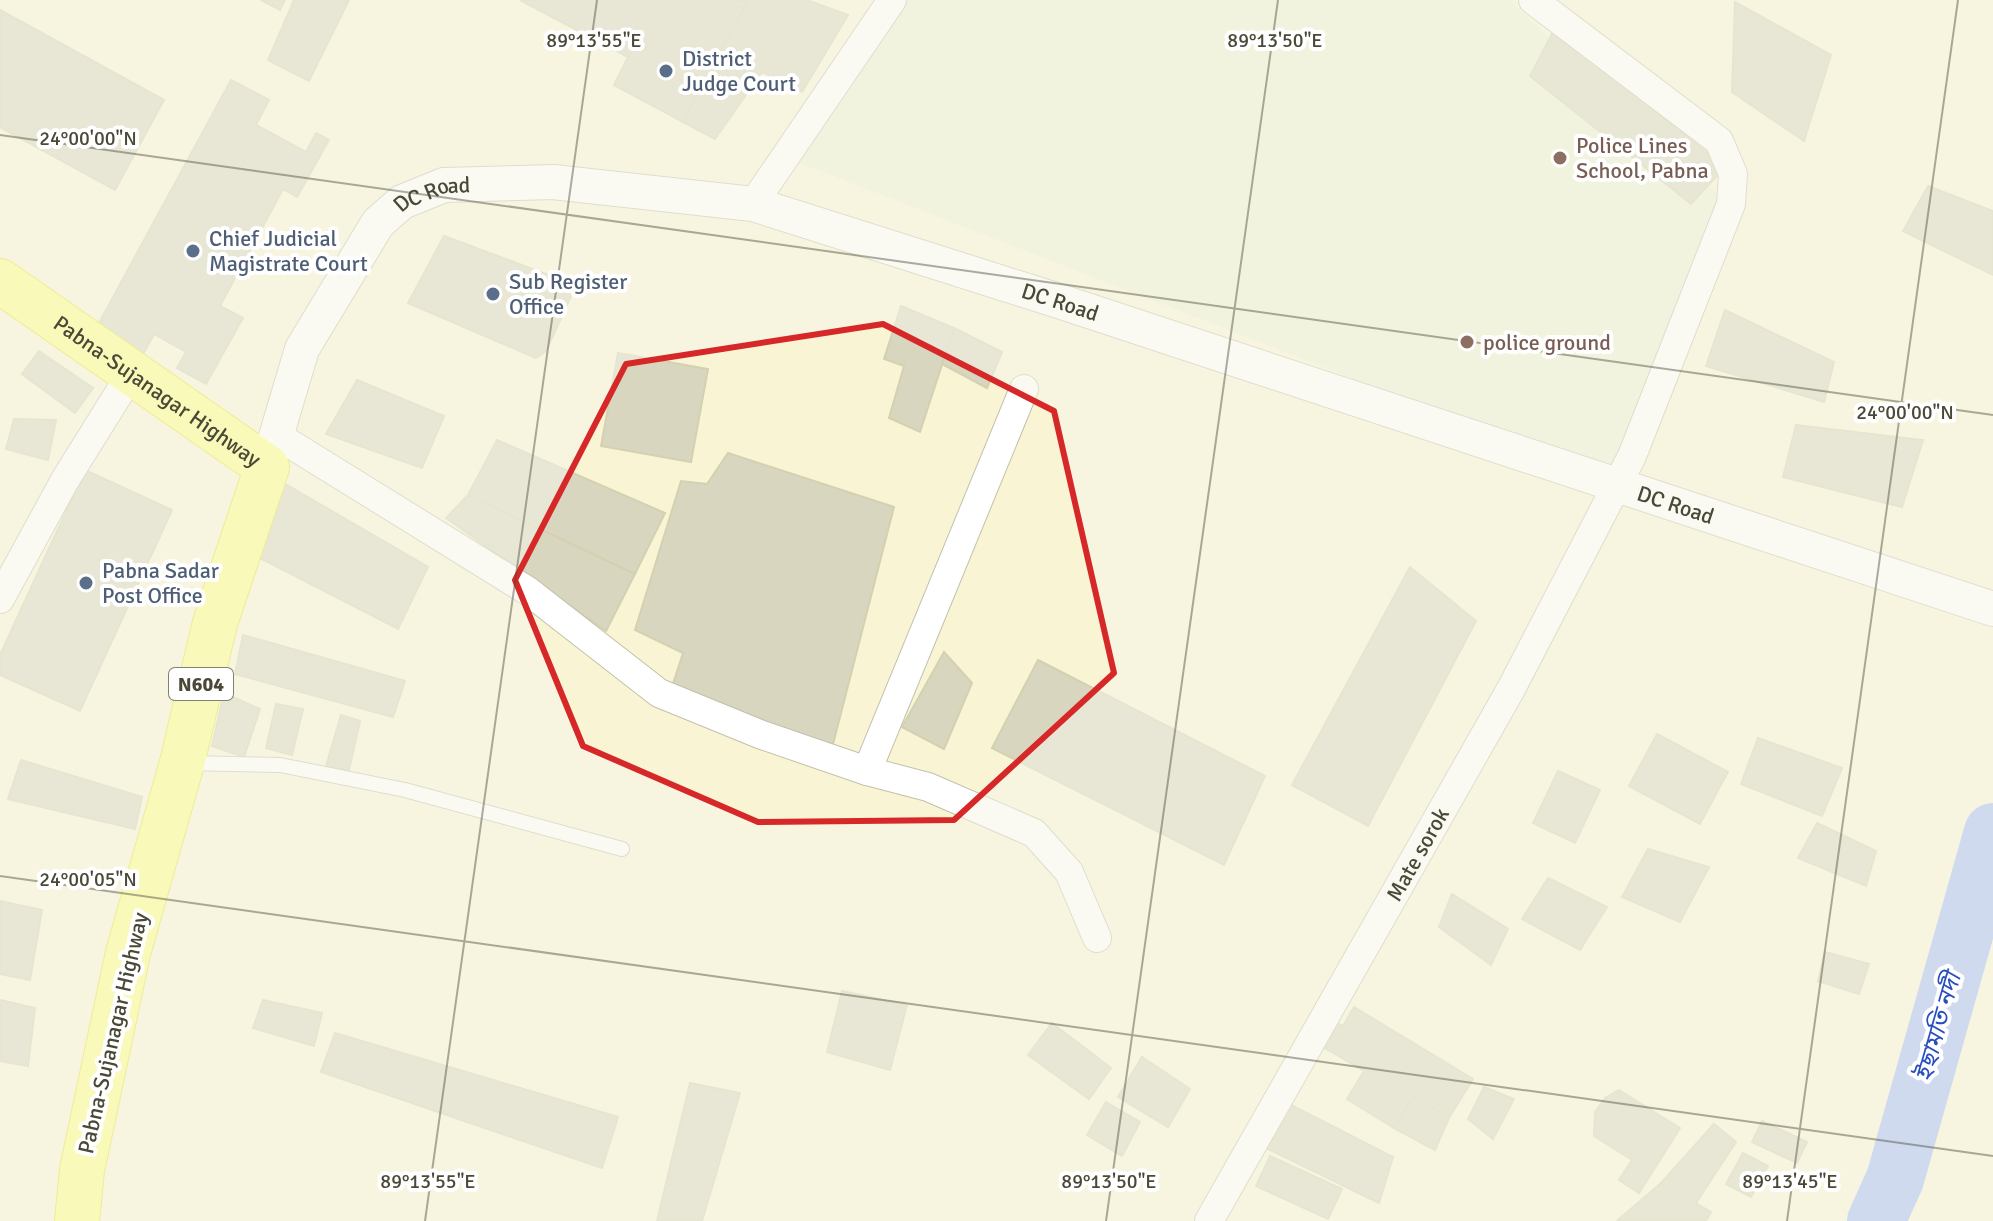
<svg xmlns="http://www.w3.org/2000/svg" width="1993" height="1221" font-family="Signika,'Noto Sans Bengali',sans-serif">
	<style>
		.commercial { fill: #f8f4d4 }
		.education { fill: #eeefd3 }
		.lines { fill: none; stroke-linecap: round; stroke-linejoin: round }
		.river { stroke: #a3b9f5; stroke-width: 58 }
		.building { fill: #d8d6be; stroke: #d3d1b1; stroke-width: 2 }
		.service-casing { stroke: #c2c1ab; stroke-width: 16 }
		.minor-casing { stroke: #c2c1ab; stroke-width: 30 }
		.tertiary-casing { stroke: #c2c1ab; stroke-width: 36 }
		.trunk-casing { stroke: #e7de32; stroke-width: 46 }
		.service { stroke: #fff; stroke-width: 14 }
		.minor { stroke: #fff; stroke-width: 28 }
		.tertiary { stroke: #fff; stroke-width: 34 }
		.trunk { stroke: #fdfe82; stroke-width: 44 }
		.marked { fill: none; stroke: #d62828; stroke-width: 6; stroke-linejoin: round }
		.ticks { fill: none; stroke: #4a4937; stroke-width: 2; stroke-opacity: 0.45 }
		.service-dot { fill: #5c6f8a; stroke: #fff; stroke-width: 3 }
		.education-dot { fill: #8d6e63; stroke: #fff; stroke-width: 3 }
		.labels { text-anchor: middle; dominant-baseline: central; stroke-width: 8; stroke-linejoin: round; paint-order: stroke }
		.shield { fill: #fff; stroke: #808073; stroke-width: 2 }
		.shield-label { font-size: 20px; font-weight: bold; fill: #4a4937 }
		.service-label { font-size: 22px; fill: #4e5e75; stroke: #fff; text-anchor: start }
		.education-label { font-size: 22px; fill: #785e54; stroke: #fff; text-anchor: start }
		.street-label { font-size: 22px; fill: #4a4937; stroke: #fff }
		.water-label { font-size: 24px; font-style: italic; fill: #284fbd; stroke: #fff }
		.ticks-label { font-size: 20px; text-anchor: middle; fill: #4a4937; stroke: #fff; stroke-width: 8; stroke-linejoin: round; paint-order: stroke }
	</style>
	<rect width="100%" height="100%" fill="#f5f5e9"/>
	<path class="commercial" d="M0,0H1993V1221H0Z"/>
	<path class="education" d="M906,0H1509L1729,204L1616,481L797,162Z"/>
	<g class="lines">
		<path class="river" d="M1876,1221L1895,1179L1993,832"/>
	</g>
	<path class="building" d="M261,0H285L280,10Z
		M294,0H349L309,81L268,60Z
		M520,0H748L683,122L614,85L628,57Z
		M748,0H807L848,15L802,92L762,72L715,139L683,122Z
		M1735,2L1831,55L1804,141L1732,92Z
		M0,10L164,100L115,190L0,127Z
		M1554,30L1725,167L1691,204L1530,76Z
		M231,80L269,100L256,125L306,152L316,133L329,140L297,197L283,189L220,306L243,318L206,384L177,368L186,352L154,334L140,360L93,334Z
		M1928,186L1993,211V275L1903,231Z
		M444,236L576,285L546,351L536,358L408,303Z
		M901,306L954,328L920,432L889,418L904,366L884,359Z
		M1725,310L1834,362L1824,402L1706,366Z
		M954,328L1002,352L987,388L942,364Z
		M39,351L93,388L75,413L22,374Z
		M618,353L708,369L691,462L601,446Z
		M357,380L444,416L422,468L326,434Z
		M14,419L56,420L48,460L6,449Z
		M1796,425L1923,440L1902,507L1783,477Z
		M497,440L665,513L635,574L468,495Z
		M728,453L894,507L831,752L669,696L683,653L635,630L681,481L707,484Z
		M85,470L172,510L80,711L0,675V655Z
		M282,482L428,567L398,629L256,556Z
		M468,495L635,574L606,631L446,518Z
		M1410,567L1476,621L1368,826L1292,785Z
		M243,635L405,681L393,717L235,674Z
		M944,652L972,683L944,749L902,727Z
		M1038,660L1265,776L1224,865L992,748Z
		M224,693L260,709L244,757L212,746Z
		M276,704L303,709L292,755L266,748Z
		M341,715L360,721L349,770L326,766Z
		M1657,734L1728,772L1700,824L1629,786Z
		M1758,738L1842,768L1822,816L1741,784Z
		M21,760L142,797L135,829L8,799Z
		M1558,771L1600,790L1575,843L1533,823Z
		M1817,823L1876,851L1866,886L1798,858Z
		M1648,849L1709,867L1680,922L1622,897Z
		M1548,878L1607,907L1580,950L1522,919Z
		M1452,894L1508,929L1491,965L1439,927Z
		M0,901L42,910L30,980L0,974Z
		M1825,952L1869,964L1859,994L1818,981Z
		M842,991L907,1005L890,1070L827,1052Z
		M0,1000L35,1008L28,1066L0,1061Z
		M263,1000L322,1013L314,1046L253,1028Z
		M1354,1007L1473,1079L1449,1118L1413,1096L1394,1128L1347,1099L1364,1071L1320,1045L1332,1021L1343,1026Z
		M1052,1023L1111,1068L1089,1099L1028,1055Z
		M335,1033L618,1117L602,1168L321,1072Z
		M1142,1057L1190,1089L1168,1127L1118,1097Z
		M690,1083L740,1093L702,1221H657Z
		M1484,1087L1514,1099L1493,1139L1468,1119Z
		M1619,1090L1680,1128L1639,1193L1619,1180L1632,1160L1594,1136L1595,1112L1605,1098Z
		M1413,1096L1449,1118L1435,1150L1394,1128Z
		M1106,1102L1140,1122L1122,1156L1087,1135Z
		M1285,1102L1393,1157L1379,1203L1258,1144Z
		M1762,1121L1807,1142L1797,1163L1752,1142Z
		M1714,1124L1736,1142L1696,1203L1661,1183Z
		M1743,1153L1768,1166L1751,1197L1726,1184Z
		M1270,1156L1342,1189L1328,1219L1256,1186Z
		M1661,1183L1711,1212L1706,1221L1618,1220Z"/>
	<g class="lines">
		<g class="service-casing">
			<path id="service" d="M186,763L280,765L405,790L622,849"/>
		</g>
		<g class="minor-casing">
			<g id="minor">
				<path d="M753,204L892,0"/>
				<path d="M276,435L528,591L659,693L762,735L867,771L928,787L1034,833L1069,872L1097,938"/>
				<path d="M0,599L65,480L131,374"/>
				<path d="M867,771L1024,389"/>
				<path id="s1" d="M1209,1221L1511,689L1632,456L1731,204L1733,174L1719,141L1533,0"/>
			</g>
		</g>
		<g class="tertiary-casing">
			<g id="tertiary">
				<path id="s2" d="M267,467L302,349L378,223L402,202L444,185L553,182L753,204L1062,302L1993,609"/>
			</g>
		</g>
		<g class="trunk-casing">
			<g id="trunk">
				<path id="s3" d="M0,281L267,467L215,623L182,763L128,953L82,1170L77,1221"/>
			</g>
		</g>
		<use href="#service" class="service"/>
		<use href="#minor" class="minor"/>
		<use href="#tertiary" class="tertiary"/>
		<use href="#trunk" class="trunk"/>
	</g>
	<path d="M0 0H1993V1221H0ZM883,324L1054,411L1114,673L954,820L758,822L583,746L515,580L626,364Z" fill="#f5f5e9" fill-opacity=".55" fill-rule="evenodd"/>
	<path class="marked" d="M883,324L1054,411L1114,673L954,820L758,822L583,746L515,580L626,364Z"/>
	<path class="ticks" d="M0,135L1993,415M0,876L1993,1156M425,1221L597,0M1106,1221L1278,0M1787,1221L1958,0"/>
	<g class="service-dot">
		<circle cx="666" cy="71" r="8"/>
		<circle cx="193" cy="251" r="8"/>
		<circle cx="493" cy="294" r="8"/>
		<circle cx="86" cy="583" r="8"/>
	</g>
	<g class="education-dot">
		<circle cx="1560" cy="158" r="8"/>
		<circle cx="1467" cy="342" r="8"/>
	</g>
	<g class="labels">
		<rect class="shield" x="169" y="668" width="64" height="32" rx="6"/>
		<g class="shield-label">
			<text x="201" y="684">N604</text>
		</g>
		<g class="service-label">
			<text x="682" y="58">District<tspan x="682" dy="25">Judge Court</tspan></text>
			<text x="209" y="238">Chief Judicial<tspan x="209" dy="25">Magistrate Court</tspan></text>
			<text x="509" y="281">Sub Register<tspan x="509" dy="25">Office</tspan></text>
			<text x="102" y="570">Pabna Sadar<tspan x="102" dy="25">Post Office</tspan></text>
		</g>
		<g class="education-label">
			<text x="1576" y="145">Police Lines<tspan x="1576" dy="25">School, Pabna</tspan></text>
			<text x="1483" y="342">police ground</text>
		</g>
		<g class="street-label">
			<text stroke="none"><textPath href="#s2" startOffset="334">DC Road</textPath></text>
			<text stroke="none"><textPath href="#s2" startOffset="980">DC Road</textPath></text>
			<text stroke="none"><textPath href="#s3" startOffset="192">Pabna-Sujanagar Highway</textPath></text>
			<text stroke="none"><textPath href="#s2" startOffset="1628">DC Road</textPath></text>
			<text stroke="none"><textPath href="#s1" startOffset="422">Mate sorok</textPath></text>
			<text transform="translate(113 1033) rotate(-77)">Pabna-Sujanagar Highway</text>
		</g>
		<g class="water-label">
			<text transform="translate(1938 1027) rotate(-74)">ইছামতি নদী</text>
		</g>
	</g>
	<g class="ticks-label">
		<text x="594" y="47">89°13'55"E</text>
		<text x="1275" y="47">89°13'50"E</text>
		<text x="88" y="145">24°00'00"N</text>
		<text x="1905" y="419">24°00'00"N</text>
		<text x="88" y="886">24°00'05"N</text>
		<text x="428" y="1188">89°13'55"E</text>
		<text x="1109" y="1188">89°13'50"E</text>
		<text x="1790" y="1188">89°13'45"E</text>
	</g>
</svg>
